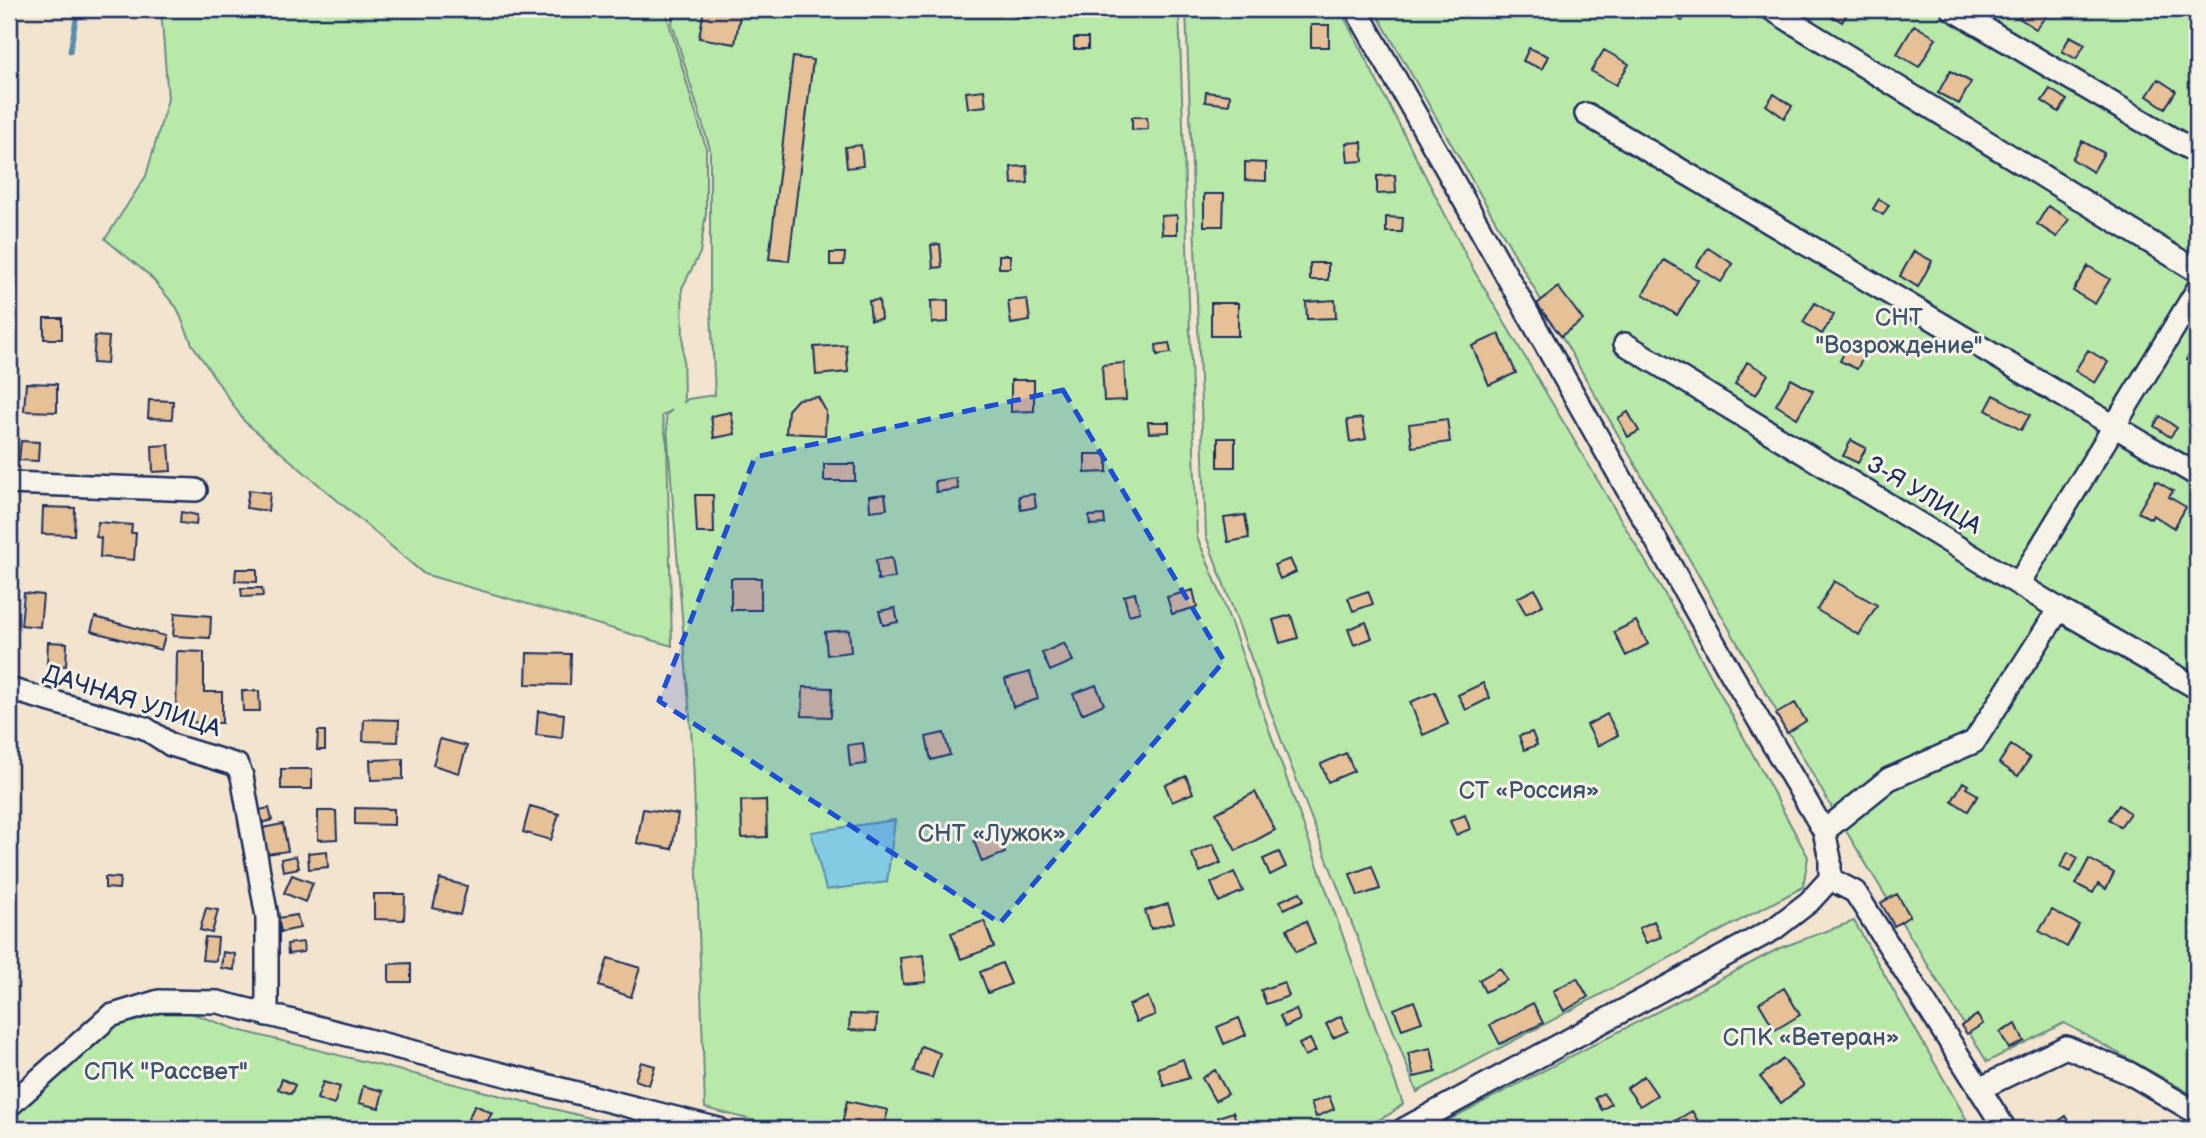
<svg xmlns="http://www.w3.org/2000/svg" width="2206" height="1138" font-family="'Balsamiq Sans',sans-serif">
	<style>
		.green { fill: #b8e9a9; stroke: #6a8c84; stroke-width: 2 }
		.water { fill: #82cbe3; stroke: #598dae; stroke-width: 2 }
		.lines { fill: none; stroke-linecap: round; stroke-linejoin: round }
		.stream { stroke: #598dae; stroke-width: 5 }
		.building { fill: #e6c096; stroke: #1b2f5e; stroke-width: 2 }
		.minor-casing { stroke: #1b2f5e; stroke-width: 26 }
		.minor { stroke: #f7f3e8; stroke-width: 21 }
		.marked { fill: #1d4ed8; fill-opacity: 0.2; stroke: #1d4ed8; stroke-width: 5; stroke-dasharray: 14 9; stroke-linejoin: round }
		.labels { text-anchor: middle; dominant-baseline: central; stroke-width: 6; stroke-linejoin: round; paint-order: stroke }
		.park-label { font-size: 24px; fill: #3a546d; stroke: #f7f3e8 }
		.street-label { font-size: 24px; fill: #1b2f5e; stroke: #f7f3e8 }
	</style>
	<rect width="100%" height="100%" fill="#f2e4cf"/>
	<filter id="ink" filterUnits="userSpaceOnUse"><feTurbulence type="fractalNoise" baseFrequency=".0143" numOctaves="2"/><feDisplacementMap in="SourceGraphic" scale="14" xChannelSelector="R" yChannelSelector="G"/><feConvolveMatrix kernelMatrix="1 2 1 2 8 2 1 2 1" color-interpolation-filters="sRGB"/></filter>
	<g filter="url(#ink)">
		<path class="green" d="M161,9H665L706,148V213L700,253L682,288L684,402L688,399L715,395L710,290V149L672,23L674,9H1179L1197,537L1218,587L1403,1104L1390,1114L1362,1129H787L705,1108L693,755L666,415L672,410L662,416L667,443L672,646L424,574L244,421L192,344L177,308L149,275L105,239L146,176L168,99Z
			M1186,9H1340L1473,269L1686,630L1808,857L1803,887L1417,1092L1288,758L1206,536Z
			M1374,9H1936L2197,161V1097L2064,1023L1987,1062L1832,808Z
			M1959,9H2197V147Z
			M1854,921L1972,1129H1431L1780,948Z
			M183,1010L238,1030L634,1129H9V1118L126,1017Z"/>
		<path class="water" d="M895,820L887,882L826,890L811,832Z"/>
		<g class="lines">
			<path class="stream" d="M70,51L78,9"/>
		</g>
		<path class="building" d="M704,9H741L735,44L699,38Z
			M1016,9H1038V18L1016,17Z
			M1673,9H1691L1682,21L1670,13Z
			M1822,9H1850L1842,22Z
			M2026,9H2044L2049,12L2036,29L2019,18Z
			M1311,25H1329V47H1311Z
			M1914,25L1936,38L1919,67L1897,54Z
			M2070,36L2085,44L2076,59L2062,51Z
			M1074,38H1088V49H1074Z
			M1529,48L1548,56L1542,69L1523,61Z
			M1604,50L1629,64L1616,85L1591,71Z
			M793,57L813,60L789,261L769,259Z
			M1950,71L1971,82L1959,104L1938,93Z
			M2158,79L2176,91L2165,108L2147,96Z
			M2050,89L2067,100L2059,112L2042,101Z
			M984,90L986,106L968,108L966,92Z
			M1206,92L1230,95L1229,105L1205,102Z
			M1774,94L1792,106L1784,118L1766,105Z
			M1132,117H1147L1148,129L1132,130Z
			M2082,141L2104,153L2093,172L2072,159Z
			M1362,142L1363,161L1348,162L1346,143Z
			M861,145L863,166L847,168L845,147Z
			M1245,162L1266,163V181L1245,180Z
			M1027,166L1028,183L1012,184L1011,167Z
			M1395,175L1396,193L1377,194V176Z
			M1204,194H1224L1223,226H1204Z
			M1879,199L1889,205L1883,215L1873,209Z
			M2048,206L2069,219L2057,237L2037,224Z
			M1177,215V234H1162L1161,216Z
			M1386,217L1403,218L1402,232H1386Z
			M940,244L942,267L933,268L931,245Z
			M1708,248L1733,264L1721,282L1696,266Z
			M1914,251L1932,261L1918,287L1900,276Z
			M830,253H845L844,265H830Z
			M999,255H1010V268H999Z
			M1664,260L1698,280L1677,315L1643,294Z
			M1310,263H1328V280H1310Z
			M2088,266L2110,279L2095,304L2073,291Z
			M1558,287L1583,320L1561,336L1537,304Z
			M1027,299L1030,321L1011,324L1008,301Z
			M879,300L881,319L871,320L869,301Z
			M948,300V322L932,323L931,301Z
			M1335,300L1336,318L1307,319L1306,302Z
			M1211,303H1238V336H1211Z
			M1815,303L1834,315L1822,334L1803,322Z
			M44,318H62V339H44Z
			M1499,334L1516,373L1489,385L1472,346Z
			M95,336L109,337L107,364L93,363Z
			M1169,343L1171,353L1157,355L1156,345Z
			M846,345L848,372L816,375L814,347Z
			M1847,347L1864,356L1857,369L1840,361Z
			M2193,348L2197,350V367L2186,360Z
			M2088,350L2108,362L2095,383L2075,371Z
			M1747,362L1768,374L1756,395L1735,384Z
			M1124,363L1126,400L1104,401L1102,365Z
			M1791,379L1813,391L1797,418L1776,405Z
			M1011,380H1034V411L1011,412Z
			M26,383L57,384V412L24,411Z
			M1994,395L2030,415L2021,430L1986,410Z
			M818,397L826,411L825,435L786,433L788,410L798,399Z
			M149,400L173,401L172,419L148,418Z
			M731,412L735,434L714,438L711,416Z
			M1628,412L1639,431L1628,437L1618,418Z
			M2160,416L2177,428L2170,437L2154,426Z
			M1362,418L1366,439L1350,442L1347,420Z
			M1447,419L1450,442L1412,447L1409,424Z
			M1148,422H1169V432L1149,433Z
			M1218,438H1235V467H1218Z
			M1851,440L1866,448L1858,463L1843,456Z
			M21,441L39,442L38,461L19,460Z
			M169,445L171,471L153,472L152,446Z
			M1085,454H1107V472L1085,473Z
			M824,464H855V481H824Z
			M956,478L958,489L936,492L935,481Z
			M2156,481L2173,491L2169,497L2186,507L2174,528L2153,515L2151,519L2138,512Z
			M249,490L270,493L268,511L246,508Z
			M885,494L887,509L870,511L869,496Z
			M1034,494L1036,507L1021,510L1019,496Z
			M695,495H713L714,533H697Z
			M43,507L75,508L74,535L42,534Z
			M181,512L197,515L196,525L180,523Z
			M1104,515L1105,524L1090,525L1089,516Z
			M1245,515L1249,538L1228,542L1224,518Z
			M98,522L132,525L131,533H136L134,560L100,557L101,538L96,537Z
			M892,558L895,578L878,580L876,560Z
			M1290,559L1296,572L1280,579L1274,565Z
			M236,569H257V582L235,581Z
			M731,578H761V610H731Z
			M1834,581L1877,605L1859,635L1817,610Z
			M241,588H262L263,596L242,597Z
			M1535,589L1543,605L1526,614L1517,598Z
			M1193,590L1197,607L1172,614L1167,597Z
			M1368,591L1373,604L1353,611L1348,598Z
			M24,593L43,595L40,627L21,625Z
			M1135,593L1140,612L1129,615L1124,596Z
			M895,608L898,622L883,625L879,611Z
			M175,613L211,616L210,638L173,636Z
			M1291,615L1298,638L1280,643L1273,620Z
			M95,617L165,636L161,650L91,631Z
			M1636,621L1648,644L1626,656L1614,632Z
			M1366,622L1372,638L1354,645L1348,629Z
			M849,630L851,652L827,655L825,632Z
			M48,642L67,643L66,666L47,664Z
			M1064,643L1073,661L1050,671L1042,653Z
			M177,651L204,652V692H222V723L176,722Z
			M527,653L571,654L570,685L526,684Z
			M1030,672L1038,699L1013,707L1005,679Z
			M1483,683L1490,698L1466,710L1458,695Z
			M1096,685L1104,704L1082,714L1073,694Z
			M803,687L832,688L831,717L802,716Z
			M242,691H259L260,711H243Z
			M1435,692L1448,724L1423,735L1410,702Z
			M1795,703L1806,721L1787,733L1776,714Z
			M538,711L564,714L562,738L536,735Z
			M1607,714L1618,735L1598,746L1587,725Z
			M364,719L399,720L398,742L363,741Z
			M318,731H325V750H317Z
			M1532,732L1537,745L1524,750L1519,736Z
			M944,733L950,755L931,760L926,737Z
			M440,739L467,746L459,773L433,765Z
			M863,743L866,764L850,766L848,745Z
			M2011,745L2030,758L2018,776L1999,763Z
			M1346,753L1354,771L1328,782L1321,764Z
			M403,759V779L371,780L370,760Z
			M281,769H312V789H281Z
			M1186,776L1193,793L1172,802L1165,785Z
			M1963,782L1968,785L1966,788L1978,795L1968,811L1952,801Z
			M1255,792L1275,830L1236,851L1216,813Z
			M766,800L767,837L742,838L741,801Z
			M2119,805L2130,813L2120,827L2109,819Z
			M530,806L559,814L551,840L523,832Z
			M269,808L272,820L258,824L255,811Z
			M355,808L394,809V825L355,824Z
			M643,809L678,814L672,849L637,843Z
			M318,811H336L337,839L318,840Z
			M1465,815L1470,829L1456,835L1450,821Z
			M283,824L288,851L267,854L262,828Z
			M997,832L1005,853L982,862L974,841Z
			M1213,844L1221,863L1200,872L1191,853Z
			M327,851L328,867L309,869L308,853Z
			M1279,852L1286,867L1270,875L1263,859Z
			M2068,852L2078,858L2070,872L2060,867Z
			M296,856L299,868L283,871L281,859Z
			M2089,859L2114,873L2106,889L2098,884L2093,893L2076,884Z
			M1372,866L1380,889L1358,896L1350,874Z
			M1234,872L1243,891L1219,902L1211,883Z
			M292,875L313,883L305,902L284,893Z
			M105,877L120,878L119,889L105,888Z
			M440,879L467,886L460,915L433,908Z
			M1300,892L1304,900L1284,909L1280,901Z
			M374,894H405L404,920L374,919Z
			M1897,894L1910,916L1894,926L1881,903Z
			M1168,904L1174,922L1151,929L1145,911Z
			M206,908L218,910L212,933L200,930Z
			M2052,910L2079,925L2067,947L2039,931Z
			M297,915L300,928L281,932L278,918Z
			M984,921L994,947L961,959L951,933Z
			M1306,921L1315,944L1296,952L1287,929Z
			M1654,921L1661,937L1646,943L1639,928Z
			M205,937L218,938L216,961L202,960Z
			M303,942L304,952L288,954L287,944Z
			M223,952L235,954L234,970L221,968Z
			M923,955L926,982L903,984L900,958Z
			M608,958L640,968L631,997L599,986Z
			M411,963V982H389V964Z
			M1002,963L1011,984L988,993L980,972Z
			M1500,968L1507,980L1485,992L1479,980Z
			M1577,978L1588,997L1564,1011L1553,991Z
			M1284,982L1289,996L1266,1004L1261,990Z
			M1784,988L1800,1015L1775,1030L1759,1003Z
			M1148,997L1155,1015L1136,1022L1129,1005Z
			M1414,1001L1422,1022L1402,1029L1394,1009Z
			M1533,1003L1543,1023L1500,1044L1490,1025Z
			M1296,1009L1300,1020L1285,1027L1280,1016Z
			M850,1014L877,1015L876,1031L849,1030Z
			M1977,1015L1983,1024L1967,1034L1961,1026Z
			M1341,1016L1348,1031L1333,1038L1326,1024Z
			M1239,1018L1246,1035L1224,1044L1217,1027Z
			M2016,1024L2024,1041L2009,1049L2000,1032Z
			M1310,1039L1316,1051L1305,1056L1299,1044Z
			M921,1046L940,1053L932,1078L913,1072Z
			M1431,1048L1436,1072L1414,1077L1408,1053Z
			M1183,1059L1189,1078L1164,1086L1158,1068Z
			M1783,1059L1804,1085L1781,1103L1760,1077Z
			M641,1062L655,1066L649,1085L635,1080Z
			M1215,1070L1228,1094L1215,1101L1202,1078Z
			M1644,1076L1657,1095L1640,1106L1627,1088Z
			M282,1079L295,1085L291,1094L278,1089Z
			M323,1082L340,1087L334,1105L317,1099Z
			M363,1086L383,1091L379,1108L359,1103Z
			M1603,1093L1611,1104L1602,1110L1595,1098Z
			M1329,1096L1334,1109L1316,1117L1311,1103Z
			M847,1101L888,1110L883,1129H866L842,1124Z
			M475,1105L492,1113L484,1127L468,1119Z
			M1692,1111L1703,1129H1671L1668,1125Z
			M1233,1112L1238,1125L1223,1129L1218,1117Z
			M2066,1116L2075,1129H2047Z"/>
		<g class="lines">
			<g class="minor-casing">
				<path id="minor" d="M1356,9L1731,673L1824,831L1830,859V879L1809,902L1774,929L1404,1129
					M1771,9L2197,271
					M1952,9L2197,153
					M1586,114L2197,475
					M1625,344L2059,609L2197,688
					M9,483L196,490
					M2019,583L2197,290
					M9,689L145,728L171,745L237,765L242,776L267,917V1015
					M1824,831L1889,779L1974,742L2059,609
					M1830,879L1855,892L2005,1129
					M1979,1089L2066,1047L2129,1073L2197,1113
					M9,1106L110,1016L159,1001L218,1002L719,1129"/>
			</g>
			<use href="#minor" class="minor"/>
		</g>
	</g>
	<path class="marked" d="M1063,390L1224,661L1000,923L659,701L755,457Z"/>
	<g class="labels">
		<g class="park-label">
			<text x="1899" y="317">СНТ<tspan x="1899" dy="28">"Возрождение"</tspan></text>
			<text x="1529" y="790">СТ «Россия»</text>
			<text x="992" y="833">СНТ «Лужок»</text>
			<text x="1811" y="1037">СПК «Ветеран»</text>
			<text x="166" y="1071">СПК "Рассвет"</text>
		</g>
		<g class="street-label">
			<text transform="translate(1924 495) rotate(31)">3-Я УЛИЦА</text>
			<text transform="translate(132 701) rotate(18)">ДАЧНАЯ УЛИЦА</text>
		</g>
	</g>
	<rect width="2206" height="1138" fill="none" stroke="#f7f3e8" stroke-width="35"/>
	<rect x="18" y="18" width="2171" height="1103" fill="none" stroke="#1b2f5e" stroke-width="2.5" filter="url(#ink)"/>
</svg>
